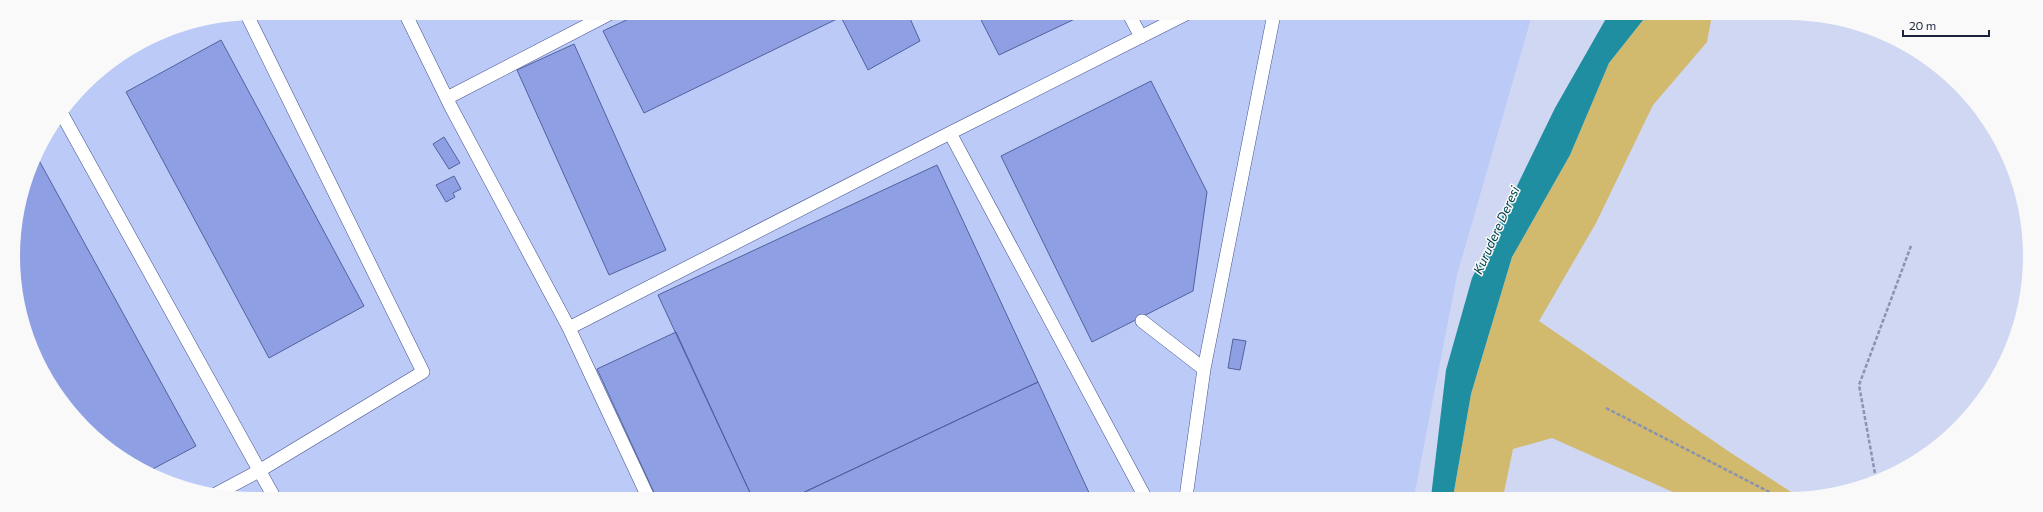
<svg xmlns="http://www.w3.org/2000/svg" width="2043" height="512" font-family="Commissioner,sans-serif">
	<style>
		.built { fill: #bccaf8 }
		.green { fill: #d1b96d }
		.water { fill: #1e8ea0 }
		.building { fill: #8ea0e3; stroke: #52619f }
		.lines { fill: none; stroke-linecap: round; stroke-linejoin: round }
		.lane-casing { stroke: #42508c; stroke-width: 14 }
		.path { stroke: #8b93ae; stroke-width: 2.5; stroke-dasharray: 4 2; stroke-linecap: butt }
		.lane { stroke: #fff; stroke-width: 13 }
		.labels { text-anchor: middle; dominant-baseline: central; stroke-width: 3; stroke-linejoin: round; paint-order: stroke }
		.water-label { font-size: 13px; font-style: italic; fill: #01434d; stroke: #f9f9f9 }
	</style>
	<rect width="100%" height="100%" fill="#cfd7f3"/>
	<path class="built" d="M256,13L1532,15L1457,275L1414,497H224L135,467L63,404L26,334L14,240L38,148L96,73L163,31Z"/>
	<path class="green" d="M1647,15H1712L1707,42L1653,105L1596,223L1539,321L1728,451L1799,497H1684L1552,438L1513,449L1503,497H1453L1471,394L1512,257L1570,155L1609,63Z"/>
	<path class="water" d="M1608,15H1647L1609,63L1570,155L1512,257L1471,394L1453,497H1431L1446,370L1472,278L1555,108Z"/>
	<path class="building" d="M639,14H908L920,41L868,70L841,17L644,113L603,31Z
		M978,14H1078L1079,17L999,55Z
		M221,40L364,306L269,358L126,92Z
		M574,44L666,250L609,275L517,70Z
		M1151,81L1207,192L1193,291L1092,342L1001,156Z
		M444,137L460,163L449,169L433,144Z
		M36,155L196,446L149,471L135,467L63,404L26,334L14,240Z
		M937,165L1038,382L794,497H752L658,295Z
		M454,176L461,189L453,193L455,197L446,202L436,185Z
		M676,332L752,497H656L597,369Z
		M1233,339L1246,341L1240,370L1228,368Z
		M1038,382L1091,497H794Z"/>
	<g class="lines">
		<g class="lane-casing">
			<path id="lane" d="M405,13L451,107L569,328L648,497
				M1129,14L1141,37
				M447,98L611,13
				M63,116L274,497
				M950,133L1145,497
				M1142,321L1204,369
				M569,328L950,133L1186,14
				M216,494L259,471L423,372L247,15
				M1186,497L1204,369L1274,14"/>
		</g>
		<path class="path" d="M1606,408L1779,497
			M1876,479L1859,385L1911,246"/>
		<use href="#lane" class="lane"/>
	</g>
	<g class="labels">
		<g class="water-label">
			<text transform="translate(1496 230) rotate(-66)">Kurudere Deresi</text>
		</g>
	</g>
	<path d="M0 0H2043V512H0ZM256 20H1787A236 236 0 0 1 2023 256V256A236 236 0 0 1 1787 492H256A236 236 0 0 1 20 256V256A236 236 0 0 1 256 20Z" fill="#f9f9f9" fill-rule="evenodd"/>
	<path d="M1903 30v6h86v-6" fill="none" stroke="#1c233d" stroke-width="2"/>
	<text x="1909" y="30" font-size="12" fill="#1c233d" stroke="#f9f9f9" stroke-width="3" paint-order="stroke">20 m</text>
</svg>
